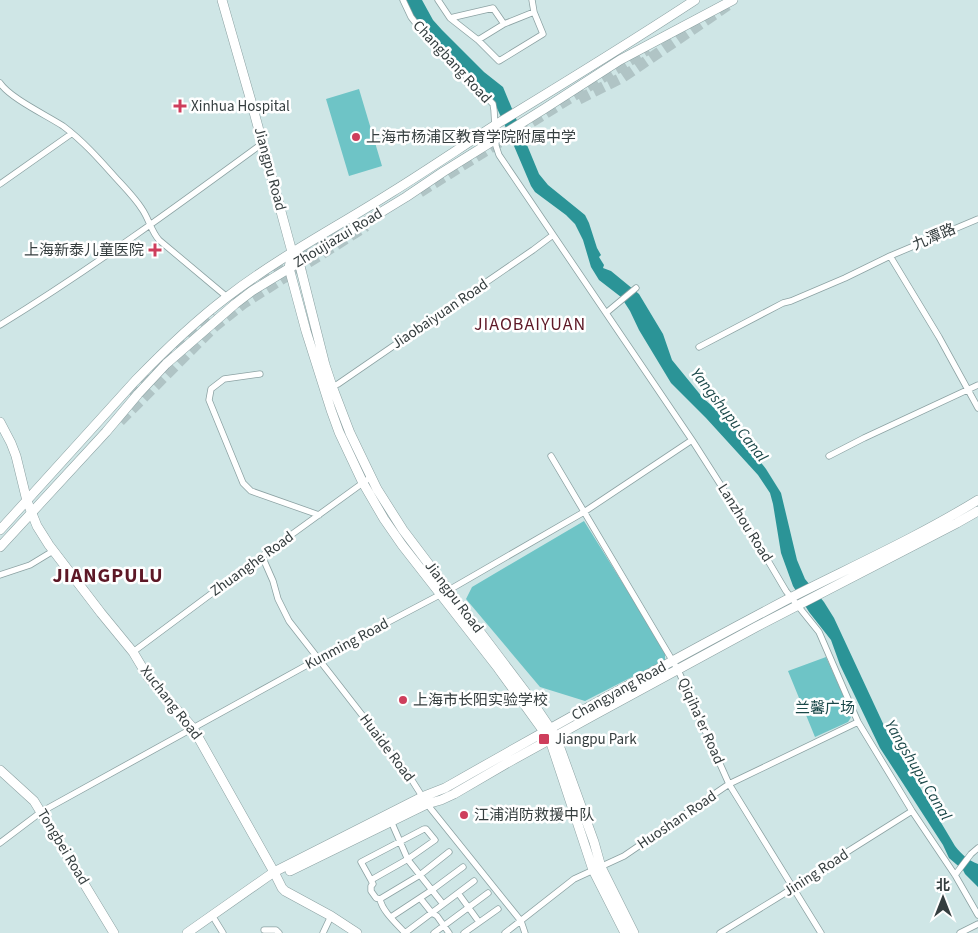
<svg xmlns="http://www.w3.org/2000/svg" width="978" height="933" font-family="'Source Sans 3','Noto Sans SC',sans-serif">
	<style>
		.green { fill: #6ec4c6 }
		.water { fill: #2b9497 }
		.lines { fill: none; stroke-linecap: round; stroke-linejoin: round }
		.highway-tunnel { stroke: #b0c4c5; stroke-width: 11; stroke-dasharray: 11 5.5; stroke-linecap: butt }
		.street-casing { stroke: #8ca2a3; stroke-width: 7 }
		.secondary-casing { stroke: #8ca2a3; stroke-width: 10 }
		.primary-casing { stroke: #8ca2a3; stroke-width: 10 }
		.street { stroke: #fff; stroke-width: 5.5 }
		.secondary { stroke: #fff; stroke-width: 9 }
		.primary { stroke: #fff; stroke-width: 9 }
		.poi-dot { fill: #ce3e5c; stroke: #fff; stroke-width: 2 }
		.labels { text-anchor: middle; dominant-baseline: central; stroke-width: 5; stroke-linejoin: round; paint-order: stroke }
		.street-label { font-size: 15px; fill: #353e3f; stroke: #fff }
		.poi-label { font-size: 15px; fill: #353e3f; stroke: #fff; text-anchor: start }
		.park-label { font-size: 15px; fill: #1a4849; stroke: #fff }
		.water-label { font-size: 16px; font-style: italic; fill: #1b4849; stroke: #fff }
		.quarter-label { font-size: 18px; letter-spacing: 1px; fill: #5d1826; stroke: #fff }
		.district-label { font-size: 20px; font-weight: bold; letter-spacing: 1px; fill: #5d1826; stroke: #fff }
	</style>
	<rect width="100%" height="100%" fill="#cfe6e6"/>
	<path class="green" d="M359,89L382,166L349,176L326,99Z
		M584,521L665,651V660L585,701L540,687L466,599L472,587Z
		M826,657L852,715L850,719L848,722L815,737L788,671Z"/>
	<path class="water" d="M405,0H422L433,20L442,30L484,72L503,87L539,174L548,185L585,215L589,223L597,248L601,255L599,257L604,265L603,268L611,271L639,294L663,334L672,360L703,398L729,421L766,469L781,493L797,560L805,579L824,602L834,618L887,732L955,846C962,855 968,860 978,864V887L965,874L963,870L949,858L943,845L880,748L840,665L831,640L809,612L793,586L781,553L773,504L770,493L758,475L737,452L706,418L671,383L639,330L630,311L621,297L599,280L591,267L583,240L575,224L566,215L535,192L531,186L514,146L496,106L426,33L414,16Z"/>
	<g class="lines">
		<path class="highway-tunnel" d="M579,99L623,77L728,5
			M420,192L648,49
			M232,298L340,228
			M129,394L139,383L213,313
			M120,421L214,327L244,303L366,226"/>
		<g class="street-casing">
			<path id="street" d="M403,0L411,17L418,26L493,104L494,110L496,146L499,155L692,440L754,537L786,591L819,632L858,722L912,811L955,875L978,915
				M438,0L450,18L493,8L504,24
				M450,18L478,40L504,24L534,12
				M478,40L499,61L543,34L534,12L532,0
				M0,83C10,98 46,115 63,126C83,141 99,159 115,177C125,188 135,198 142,209C149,219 151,231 159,240L227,297
				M0,184L71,134
				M890,256L939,337L978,408
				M606,313L636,288
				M0,325C91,269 177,206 263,143
				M699,347L783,303L791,301L845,278L890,256L978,219
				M260,374L224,379L211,389L209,400L243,483L251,491L319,515
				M331,387L338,384L533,250L553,235
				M551,456L678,670L729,784L821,933
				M829,456L864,438L978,385
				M262,556L273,581L278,599L289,621L408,774L427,804L521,921L525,933
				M0,575L30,565L53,551
				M133,652L262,556L371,477
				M391,821L408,860L443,904
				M424,829H426L435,840L408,859L371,880L361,862Z
				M0,843L41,812L318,659L449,590L584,512L692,440
				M955,875L971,854L978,848
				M371,880L373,884L371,886V891L376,898L380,899C382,911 397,924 405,933
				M458,893L479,922
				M420,898L432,913L437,916L449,933
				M380,899L420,875L449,852
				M391,917L432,890L463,867
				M215,920L223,933
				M264,930H276L279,933
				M323,933L331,916
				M405,933L474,881
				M434,933L488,893
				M464,933L498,909
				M505,933L574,879L624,856L729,784L858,722
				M720,933L782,895L850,850L912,811
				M960,933L978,924"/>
		</g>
		<g class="secondary-casing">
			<path id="secondary" d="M222,0L251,101L292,252L299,262L325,365L332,386L350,433L362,458L377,489L403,530L527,694L556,737L594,842L601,867L634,933
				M292,252L289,268L306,331L331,410L339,432L363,483L384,519L402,545L498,668L550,740L593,870L625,933
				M0,422L11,443L16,456L27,501L37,526L49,545L101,613L133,652L148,677L193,728L274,872L282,888L285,891L331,916L357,933
				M0,770L34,801L114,933
				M290,871L427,804L441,800L454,794L509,762L594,715L756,627L957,523L978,511
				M187,933L274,872L422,797L445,788C559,723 674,659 790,598C853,566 918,537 978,500"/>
		</g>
		<g class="primary-casing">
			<path id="primary" d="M0,530L135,381C164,351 194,322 227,297C279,257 337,227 392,192C429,169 464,145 500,122C566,82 631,42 695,0
				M0,547L106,432L138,394L166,364L235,304L252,291L406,197L443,172L544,109L620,60L733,0"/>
		</g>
		<use href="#street" class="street"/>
		<use href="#secondary" class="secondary"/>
		<use href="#primary" class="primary"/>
	</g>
	<g class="poi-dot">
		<path d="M177.5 98.5h5v5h5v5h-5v5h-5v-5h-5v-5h5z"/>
		<circle cx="356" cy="137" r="5"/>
		<path d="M152.5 242.5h5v5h5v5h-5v5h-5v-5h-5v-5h5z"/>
		<circle cx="403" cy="700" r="5"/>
		<rect x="538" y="733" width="12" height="12" rx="2.5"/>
		<circle cx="464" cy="815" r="5"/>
	</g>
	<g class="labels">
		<g class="street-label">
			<text transform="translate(452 62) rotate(47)">Changbang Road</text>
			<text transform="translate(270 169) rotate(75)">Jiangpu Road</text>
			<text transform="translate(934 237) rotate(-23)">九潭路</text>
			<text transform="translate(338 238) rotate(-31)">Zhoujiazui Road</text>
			<text transform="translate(440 314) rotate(-34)">Jiaobaiyuan Road</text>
			<text transform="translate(745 523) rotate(58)">Lanzhou Road</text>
			<text transform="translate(252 564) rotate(-36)">Zhuanghe Road</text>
			<text transform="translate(454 597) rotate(53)">Jiangpu Road</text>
			<text transform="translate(347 644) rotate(-28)">Kunming Road</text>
			<text transform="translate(619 691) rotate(-29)">Changyang Road</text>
			<text transform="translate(171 703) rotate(52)">Xuchang Road</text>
			<text transform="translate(701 721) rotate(66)">Qiqiha'er Road</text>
			<text transform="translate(387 748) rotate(53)">Huaide Road</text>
			<text transform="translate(677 820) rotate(-34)">Huoshan Road</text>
			<text transform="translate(63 847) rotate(59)">Tongbei Road</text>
			<text transform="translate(816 873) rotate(-33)">Jining Road</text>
		</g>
		<g class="poi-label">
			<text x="191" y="106">Xinhua Hospital</text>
			<text x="366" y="137">上海市杨浦区教育学院附属中学</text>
			<text x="144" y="250" text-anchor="end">上海新泰儿童医院</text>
			<text x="413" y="700">上海市长阳实验学校</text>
			<text x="555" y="739">Jiangpu Park</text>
			<text x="474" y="815">江浦消防救援中队</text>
		</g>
		<g class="park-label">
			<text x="825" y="708">兰馨广场</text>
		</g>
		<g class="water-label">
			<text transform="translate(729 415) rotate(52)">Yangshupu Canal</text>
			<text transform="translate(918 770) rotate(59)">Yangshupu Canal</text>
		</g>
		<g class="quarter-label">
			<text x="530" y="324">JIAOBAIYUAN</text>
		</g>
		<g class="district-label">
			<text x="108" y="576">JIANGPULU</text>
		</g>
	</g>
	<g transform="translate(943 898)" stroke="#ffffff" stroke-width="4" paint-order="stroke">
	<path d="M0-4L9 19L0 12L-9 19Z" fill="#353e3f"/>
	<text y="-8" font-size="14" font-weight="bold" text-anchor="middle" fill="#353e3f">北</text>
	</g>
</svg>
